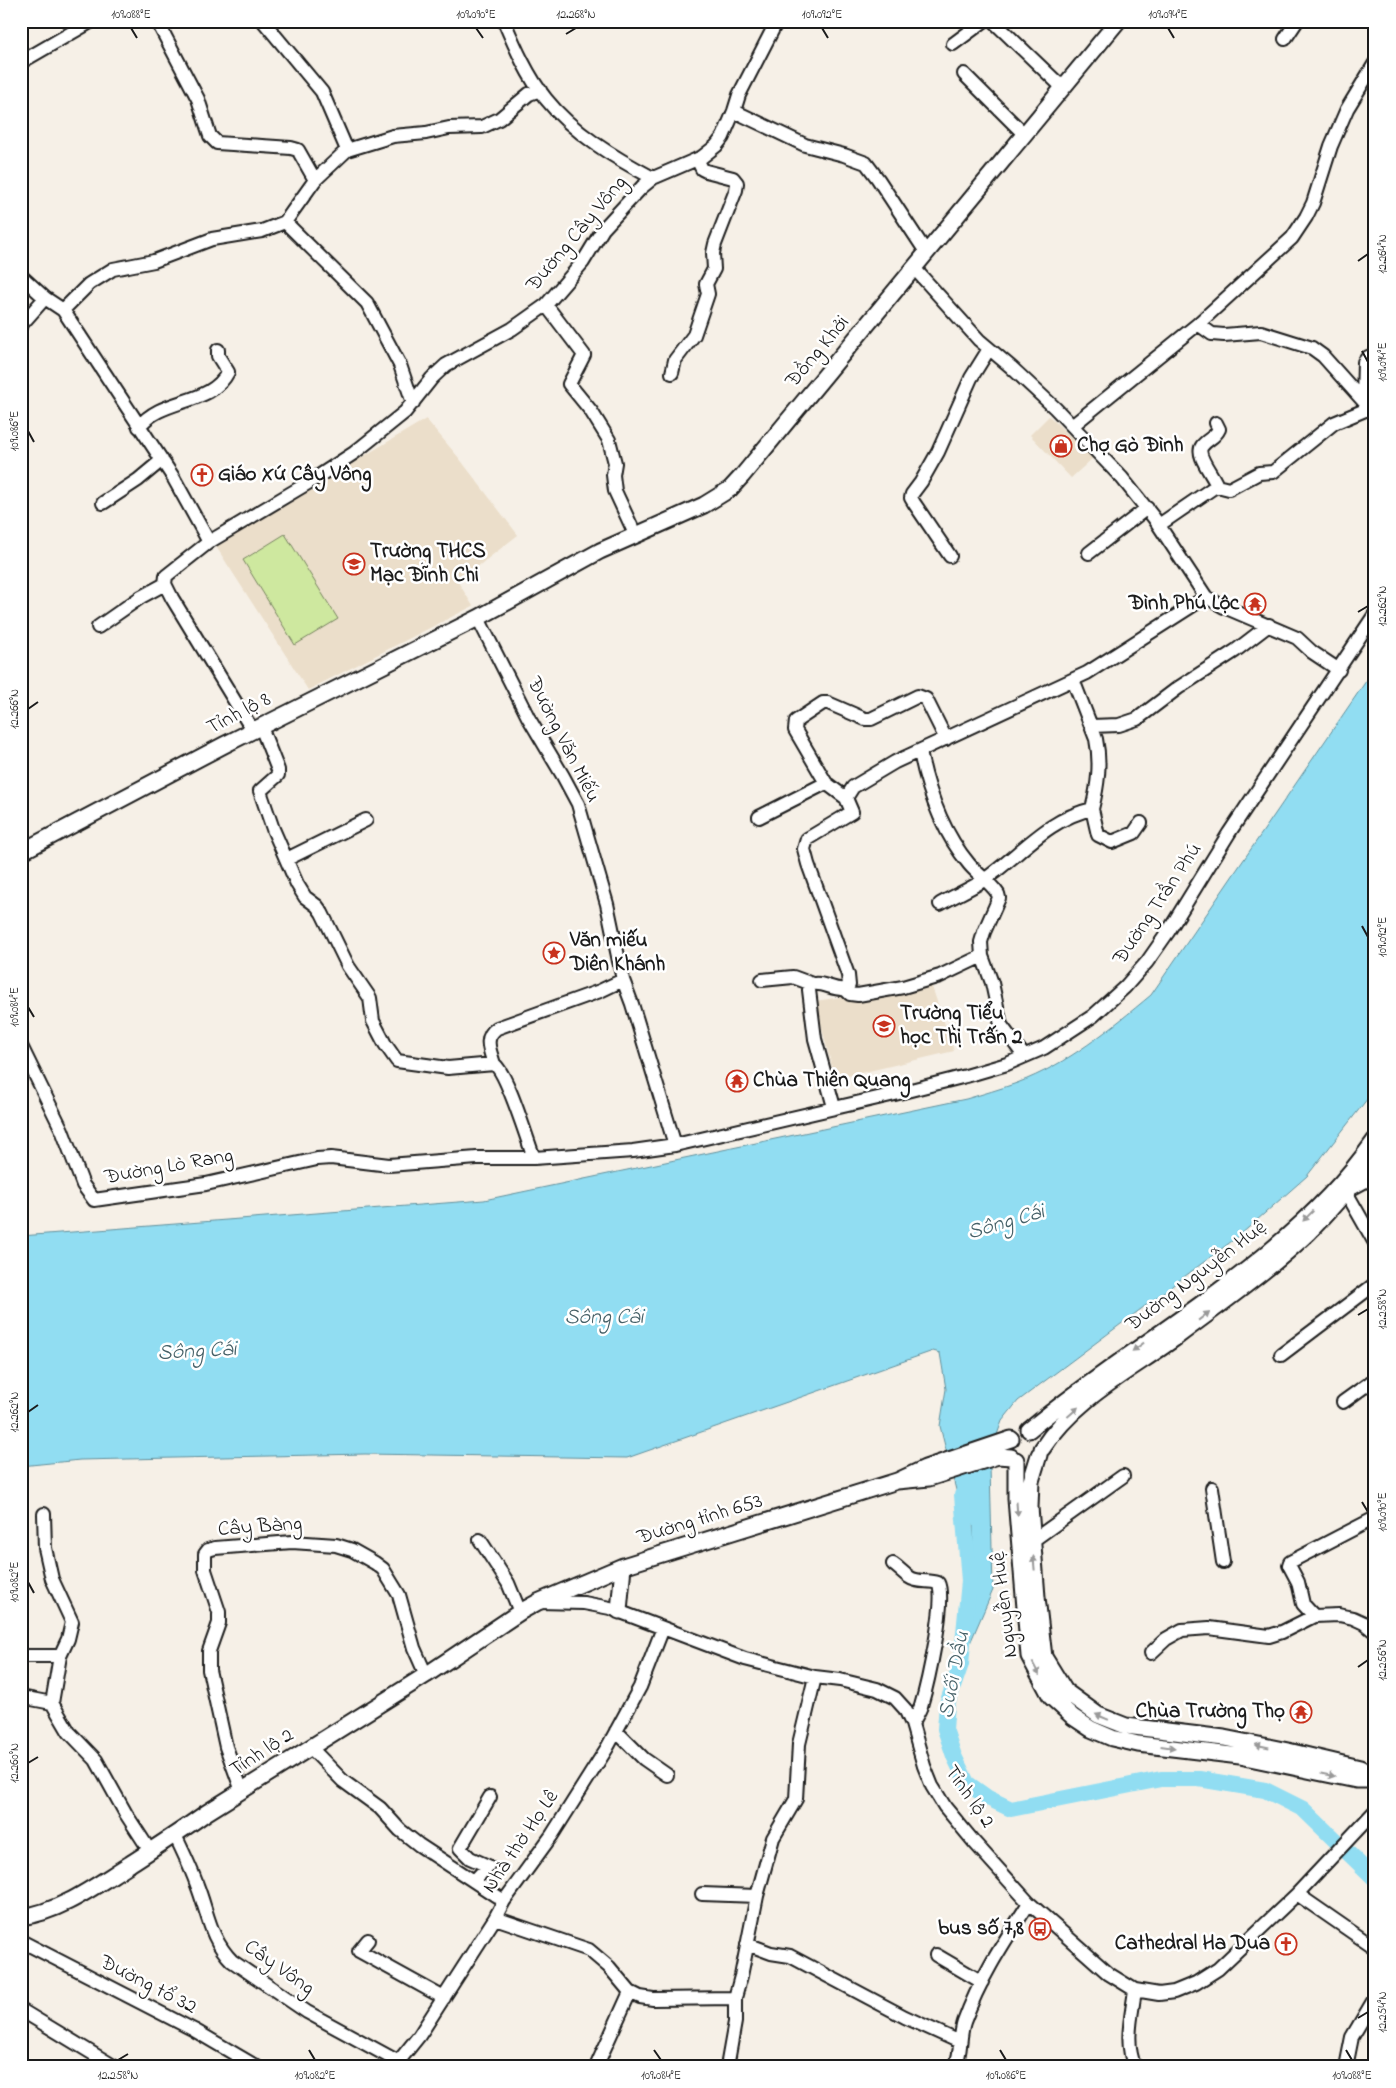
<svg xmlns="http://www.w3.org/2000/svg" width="1396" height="2088" font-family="'Indie Flower',sans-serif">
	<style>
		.built { fill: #ebdeca }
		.green { fill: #cee89f; stroke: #75825e }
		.water { fill: #91ddf2; stroke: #62909c }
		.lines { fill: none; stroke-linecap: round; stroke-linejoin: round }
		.river { stroke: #91ddf2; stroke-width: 16 }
		.minor-casing { stroke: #1c1c1c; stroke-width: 16 }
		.major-casing { stroke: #1c1c1c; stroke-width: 19 }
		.minor { stroke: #fff; stroke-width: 12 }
		.major { stroke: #fff; stroke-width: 15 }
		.oneway { fill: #999 }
		.ticks { fill: none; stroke: #1c1c1c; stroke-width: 2 }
		.labels { text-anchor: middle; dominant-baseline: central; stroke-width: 5; stroke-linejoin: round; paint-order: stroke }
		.street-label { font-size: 21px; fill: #1c1c1c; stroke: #fff }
		.poi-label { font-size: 21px; font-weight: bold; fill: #1c1c1c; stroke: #fff; text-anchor: start }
		.water-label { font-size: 22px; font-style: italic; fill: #456067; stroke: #fff }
		.neatline { fill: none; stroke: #1c1c1c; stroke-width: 2 }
		.ticks-label { font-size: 12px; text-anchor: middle; fill: #1c1c1c }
	</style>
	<rect width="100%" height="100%" fill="#f6f0e7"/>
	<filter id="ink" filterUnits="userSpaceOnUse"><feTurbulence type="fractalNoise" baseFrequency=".02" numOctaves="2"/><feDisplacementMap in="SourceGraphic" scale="10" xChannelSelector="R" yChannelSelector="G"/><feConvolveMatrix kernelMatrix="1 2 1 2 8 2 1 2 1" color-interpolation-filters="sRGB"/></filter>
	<g filter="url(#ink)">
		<path class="built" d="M1049,416L1093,458L1071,478L1030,435Z
			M426,419L459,458L518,535L458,582L473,606L308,690L215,545Z
			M931,984L954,1051L835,1079L815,1001Z"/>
		<path class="green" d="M285,534L338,619L295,645L243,560Z"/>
		<path class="water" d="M1375,668V1089L1307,1176L1240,1235L1018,1401L1002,1421L994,1443L990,1466L993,1590L961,1664L972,1586L973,1526L962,1514L940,1426L946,1389L940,1353L933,1351L627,1458L365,1454L80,1460L21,1466V1236L484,1200L966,1099C983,1094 1000,1089 1017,1083C1068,1064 1110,1029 1151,995Z"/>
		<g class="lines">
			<path class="river" d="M962,1495L969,1581L961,1664L947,1704L945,1729L954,1756L967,1783L988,1798L1011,1809L1161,1779H1199L1265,1790L1303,1809L1375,1879"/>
			<g class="minor-casing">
				<path id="minor" d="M157,21L198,99L210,136L217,143L291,148L298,150L315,180
					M263,21L322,92L347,150
					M504,21C515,47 528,77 546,99C573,133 615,158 653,178
					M993,21L1063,88
					M1285,39L1297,21
					M953,44L984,21
					M21,62L92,21
					M964,74L1024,134
					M734,111L805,145L844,155L866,163L878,179L926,252
					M285,222L367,303L400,365L413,403
					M914,268L979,340L1011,367L1055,408L1122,478L1154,518L1206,597L1224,607L1297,638L1312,652L1339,670
					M21,276L45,298L63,310L173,477L209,542
					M546,305L584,355L569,384L591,411L609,440L615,463L613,475L615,491L635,534
					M63,310L89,284L113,269L154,261L212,239L262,231L285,222L315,180L347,150L393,136L426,133L449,128L482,127L499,119L529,94L540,90
					M1198,324L1212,334L1224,335L1261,332L1312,348L1323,356L1374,413
					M21,325L45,298
					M672,373L675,360L694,335L708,294L706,284L714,269L713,253L715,244L736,190L737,183L733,178L706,171L702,169L697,159
					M1363,400L1364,362L1368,357L1375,354
					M1216,423L1219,429C1215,438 1207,439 1202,446C1195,455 1214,476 1217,486
					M1072,426L1198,324L1292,238L1306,217L1313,203L1331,146L1347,109L1375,63
					M139,427C161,397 211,406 228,372L218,356V350
					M103,503L138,480L162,460
					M1159,525L1213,488L1217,486L1229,489L1259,473L1273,472L1334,423L1370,408
					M1089,553L1147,508
					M950,556L914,503L911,498L912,494L921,482L938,452L971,378L989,349
					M478,618L528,717L563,776L578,804L607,904L623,980L632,1004L675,1145
					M98,627L141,597L165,584
					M1091,726L1119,725L1137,719L1178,688L1235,651L1269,625
					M261,727L278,770V775L260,791L273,829L297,884L305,897L317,906L322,913L348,966L370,998L373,1021L385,1044L397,1061L448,1068L494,1064C507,1072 527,1140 534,1158
					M253,731L172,598L165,584L166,576L209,542L308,483L354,453L405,412L432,378L446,365L512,329L546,305L583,262L603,229L642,187L653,178L702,157L716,146L723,137L734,111L739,95L777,21
					M920,752C928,791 943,833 969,864C978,875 990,882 998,894L999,898L984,932L981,942L982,956L992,983L1001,1025L1024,1056
					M846,798L853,787L895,762L1087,673L1206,597
					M1092,809L1098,835L1112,842L1134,833L1141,823
					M759,817L826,783
					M287,859L366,820
					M940,904C954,896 970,889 984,880C1020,855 1047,819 1092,809C1098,785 1101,763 1096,739L1073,680
					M762,980L793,977L812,984
					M845,989L850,994L858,995L903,987L940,976L982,956
					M21,1046L62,1130L83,1185L94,1200L206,1184L317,1159L331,1158L389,1165L477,1158H534L633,1151L675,1145L895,1094L966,1076L1007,1064L1044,1048L1093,1016L1125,987L1147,962L1168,932L1229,833L1375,614
					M494,1064C490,1050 483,1038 497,1028L600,991L623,980
					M834,1107L815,1039L809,990L810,985C821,980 833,991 845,989L849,985L848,975L808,864L804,849L807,839L852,812L846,798L826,783L795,730L796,721L823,703H828L865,719H871L918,696L926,699L946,739
					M1340,1187L1346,1192L1375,1243
					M1351,1189L1375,1176
					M1281,1355L1375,1284
					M1343,1402L1375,1379
					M1212,1488L1223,1562
					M44,1514L45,1548L52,1579L72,1622L68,1639L60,1656L52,1703L69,1732L96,1760L126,1814L150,1851
					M480,1540L508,1583L520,1612
					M1032,1541L1123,1476
					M893,1564C899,1568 903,1573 909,1577C917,1583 928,1580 938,1583C947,1599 927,1686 921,1706C919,1712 915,1718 912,1724
					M538,1602L584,1603L610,1608L745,1659L815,1677L840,1680L877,1689L895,1698L905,1709L912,1724L924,1766L932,1786L945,1807L974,1842L1029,1903L1109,1974L1135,1990L1159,1994L1174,1992L1196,1983L1218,1969L1297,1894L1375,1811
					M1314,1616L1303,1604L1298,1582L1289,1565L1290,1562L1375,1518
					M1151,1653L1166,1639L1182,1630L1209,1628L1269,1636L1282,1632L1314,1616L1339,1615L1353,1618L1364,1623L1375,1632
					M21,1656H60
					M21,1697L52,1703
					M616,1731L644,1759L667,1775
					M310,1747L343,1781L380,1808L400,1830L419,1845L504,1901
					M242,1791L226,1747L209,1670V1651L219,1623V1612L205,1570V1554L208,1550L215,1548L292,1542L336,1545L352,1550L375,1563L383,1569L399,1595L414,1648L426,1675
					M175,1835C183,1852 191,1868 197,1885C208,1913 210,1939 232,1961L307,2012L399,2062
					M474,1881L488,1866L470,1858L460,1848L490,1797
					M702,1894L757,1896
					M1297,1894L1375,1948
					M495,1918L589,1950L609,1967L630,1992L640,1997L653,1999L735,1998
					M368,1940L359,1951L444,1998
					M21,1941L194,2030L257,2067
					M747,1944L771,1953L790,1956L905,2017L960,2042
					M936,1955L982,1982
					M21,2010L115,2067
					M394,2067L419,2036L495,1918L504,1901L552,1835L607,1748L640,1687L663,1628
					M596,2067L630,1992
					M727,2067L735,2022V1998L741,1976L757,1896L773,1838L796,1799L799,1744L815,1677
					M955,2067C962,2052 959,2037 964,2022C980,1978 1004,1942 1029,1903
					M1135,2067C1124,2043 1132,2014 1135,1990
					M1346,2067L1352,2037L1375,1998"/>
			</g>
			<g class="major-casing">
				<path id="major" d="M21,852L224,745L478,618L600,551L704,505L730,489L742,476L1118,21
					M1029,1430C1143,1335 1288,1264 1375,1140
					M1042,1449C1075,1398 1130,1371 1178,1336C1222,1303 1269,1270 1309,1232C1332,1209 1353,1183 1375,1158
					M1039,1455L1031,1481L1030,1507L1037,1597L1044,1657L1065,1691L1098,1715L1126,1726L1224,1738L1288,1751L1360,1768L1375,1778
					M1011,1457L998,1456L929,1478L897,1481L925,1468L1011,1439
					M1016,1460V1499L1029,1656L1051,1697L1073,1717L1091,1729L1112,1738L1138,1744L1240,1756L1356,1780H1375
					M619,1611L623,1566
					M21,1917C61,1912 96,1885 130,1864C156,1847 181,1831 206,1813L426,1675L520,1612L538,1602L623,1566L897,1481"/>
			</g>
			<use href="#minor" class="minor"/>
			<use href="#major" class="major"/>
		</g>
		<defs><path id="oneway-solid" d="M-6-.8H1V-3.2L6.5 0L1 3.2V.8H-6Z" transform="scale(1.25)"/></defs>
		<g class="oneway">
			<use href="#oneway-solid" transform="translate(1308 1216) rotate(135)"/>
			<use href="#oneway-solid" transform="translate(1204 1316) rotate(-38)"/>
			<use href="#oneway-solid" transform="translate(1138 1347) rotate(144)"/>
			<use href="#oneway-solid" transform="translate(1073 1412) rotate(-42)"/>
			<use href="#oneway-solid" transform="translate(1017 1509) rotate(86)"/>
			<use href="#oneway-solid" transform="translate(1034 1563) rotate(-95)"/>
			<use href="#oneway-solid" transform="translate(1036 1669) rotate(62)"/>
			<use href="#oneway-solid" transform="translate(1102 1717) rotate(-157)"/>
			<use href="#oneway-solid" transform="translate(1262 1746) rotate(-168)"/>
			<use href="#oneway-solid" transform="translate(1168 1747) rotate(7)"/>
			<use href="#oneway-solid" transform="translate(1328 1775) rotate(11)"/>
		</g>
	</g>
	<path class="ticks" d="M131,28L137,38M476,28L483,38M822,28L828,38M1168,28L1174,38M566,34L576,28M1358,261L1368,254M1362,351L1368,362M28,431L34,442M1358,612L1368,606M28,709L38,702M1362,926L1368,937M28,1007L34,1017M1358,1315L1368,1309M28,1412L38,1405M1362,1502L1368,1512M28,1582L34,1593M1358,1667L1368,1660M28,1763L38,1757M1358,2018L1368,2012M309,2050L315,2060M654,2050L661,2060M1000,2050L1006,2060M1346,2050L1352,2060M118,2060L128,2054"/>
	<defs>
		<g id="shop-ring" transform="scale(1.125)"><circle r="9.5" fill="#fff" stroke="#c8321e" stroke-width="1.5"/><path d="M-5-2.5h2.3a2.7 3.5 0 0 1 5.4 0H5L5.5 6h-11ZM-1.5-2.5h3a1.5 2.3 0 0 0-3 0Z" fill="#c8321e"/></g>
		<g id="church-ring" transform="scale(1.125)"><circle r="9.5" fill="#fff" stroke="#c8321e" stroke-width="1.5"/><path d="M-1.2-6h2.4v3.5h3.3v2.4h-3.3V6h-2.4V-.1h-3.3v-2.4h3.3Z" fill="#c8321e"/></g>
		<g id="school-ring" transform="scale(1.125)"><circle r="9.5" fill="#fff" stroke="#c8321e" stroke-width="1.5"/><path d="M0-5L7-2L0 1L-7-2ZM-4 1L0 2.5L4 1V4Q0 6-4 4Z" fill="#c8321e"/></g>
		<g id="temple-ring" transform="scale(1.125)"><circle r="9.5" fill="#fff" stroke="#c8321e" stroke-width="1.5"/><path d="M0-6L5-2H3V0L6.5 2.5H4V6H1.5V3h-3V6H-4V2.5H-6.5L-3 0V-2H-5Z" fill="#c8321e"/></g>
		<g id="sight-ring" transform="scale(1.125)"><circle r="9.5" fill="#fff" stroke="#c8321e" stroke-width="1.5"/><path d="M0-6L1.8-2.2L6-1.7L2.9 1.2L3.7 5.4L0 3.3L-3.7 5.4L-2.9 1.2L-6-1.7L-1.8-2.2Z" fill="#c8321e"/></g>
		<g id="bus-ring" transform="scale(1.125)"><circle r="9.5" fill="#fff" stroke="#c8321e" stroke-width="1.5"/><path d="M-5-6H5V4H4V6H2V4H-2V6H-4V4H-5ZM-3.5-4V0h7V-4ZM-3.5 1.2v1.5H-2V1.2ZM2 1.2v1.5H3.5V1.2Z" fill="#c8321e"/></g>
	</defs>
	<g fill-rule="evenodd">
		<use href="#shop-ring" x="1061" y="446"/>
		<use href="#church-ring" x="202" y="475"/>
		<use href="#school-ring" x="354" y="564"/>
		<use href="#temple-ring" x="1255" y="604"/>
		<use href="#sight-ring" x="554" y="953"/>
		<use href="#school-ring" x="884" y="1026"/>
		<use href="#temple-ring" x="737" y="1081"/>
		<use href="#temple-ring" x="1301" y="1712"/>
		<use href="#bus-ring" x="1040" y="1929"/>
		<use href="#church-ring" x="1286" y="1944"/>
	</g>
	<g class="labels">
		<g class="street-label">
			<text transform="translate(577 234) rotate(-50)">Đường Cây Vông</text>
			<text transform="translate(818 352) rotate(-50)">Đồng Khởi</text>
			<text transform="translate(239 714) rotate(-27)">Tỉnh lộ 8</text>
			<text transform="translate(563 740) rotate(63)">Đường Văn Miếu</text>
			<text transform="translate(1158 904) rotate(-56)">Đường Trần Phú</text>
			<text transform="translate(169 1167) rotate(-10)">Đường Lò Rang</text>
			<text transform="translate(1197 1276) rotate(-37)">Đường Nguyễn Huệ</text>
			<text transform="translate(700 1520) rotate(-17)">Đường tỉnh 653</text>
			<text transform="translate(260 1527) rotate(-4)">Cây Bàng</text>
			<text transform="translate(1005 1604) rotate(-97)">Nguyễn Huệ</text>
			<text transform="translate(262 1753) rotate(-33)">Tỉnh lộ 2</text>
			<text transform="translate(969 1797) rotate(55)">Tỉnh lộ 2</text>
			<text transform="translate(521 1842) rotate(-56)">Nhà thờ Họ Lê</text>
			<text transform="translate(279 1968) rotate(35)">Cây Vông</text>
			<text transform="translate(148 1985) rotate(27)">Đường tổ 32</text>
		</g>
		<g class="poi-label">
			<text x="1077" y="446">Chợ Gò Đình</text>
			<text x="218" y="475">Giáo Xứ Cây Vông</text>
			<text x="370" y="552">Trường THCS<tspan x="370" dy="24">Mạc Đĩnh Chi</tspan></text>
			<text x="1239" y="604" text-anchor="end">Đình Phú Lộc</text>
			<text x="570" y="941">Văn miếu<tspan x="570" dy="24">Diên Khánh</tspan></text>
			<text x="900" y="1014">Trường Tiểu<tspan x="900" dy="24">học Thị Trấn 2</tspan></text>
			<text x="753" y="1081">Chùa Thiên Quang</text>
			<text x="1285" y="1712" text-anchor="end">Chùa Trường Thọ</text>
			<text x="1024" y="1929" text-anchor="end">bus số 7,8</text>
			<text x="1270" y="1944" text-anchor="end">Cathedral Ha Dua</text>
		</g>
		<g class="water-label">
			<text transform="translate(1006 1223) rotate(-16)">Sông Cái</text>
			<text x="604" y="1318">Sông Cái</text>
			<text transform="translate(197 1352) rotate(-3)">Sông Cái</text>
			<text transform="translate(955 1675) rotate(-79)">Suối Dầu</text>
		</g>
	</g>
	<rect width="1396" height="2088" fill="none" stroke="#fff" stroke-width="55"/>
	<rect x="28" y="28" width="1340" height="2032" class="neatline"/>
	<g class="ticks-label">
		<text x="131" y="18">109.088°E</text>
		<text x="476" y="18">109.090°E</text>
		<text x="576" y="18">12.268°N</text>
		<text x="822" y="18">109.092°E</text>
		<text x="1168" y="18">109.094°E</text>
		<text transform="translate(1382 254) rotate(-90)" y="4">12.264°N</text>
		<text transform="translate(1382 362) rotate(-90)" y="4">109.094°E</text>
		<text transform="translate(14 431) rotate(-90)" y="4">109.086°E</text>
		<text transform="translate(1382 606) rotate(-90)" y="4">12.262°N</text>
		<text transform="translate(14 709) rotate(-90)" y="4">12.266°N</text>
		<text transform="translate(1382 937) rotate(-90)" y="4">109.092°E</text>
		<text transform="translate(14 1007) rotate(-90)" y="4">109.084°E</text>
		<text transform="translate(1382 1309) rotate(-90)" y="4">12.258°N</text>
		<text transform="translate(14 1412) rotate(-90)" y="4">12.262°N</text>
		<text transform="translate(1382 1512) rotate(-90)" y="4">109.090°E</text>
		<text transform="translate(14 1582) rotate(-90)" y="4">109.082°E</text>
		<text transform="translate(1382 1660) rotate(-90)" y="4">12.256°N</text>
		<text transform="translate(14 1763) rotate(-90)" y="4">12.260°N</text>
		<text transform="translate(1382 2012) rotate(-90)" y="4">12.254°N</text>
		<text x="118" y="2079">12.258°N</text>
		<text x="315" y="2079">109.082°E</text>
		<text x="661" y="2079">109.084°E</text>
		<text x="1006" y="2079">109.086°E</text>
		<text x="1352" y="2079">109.088°E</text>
	</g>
</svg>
